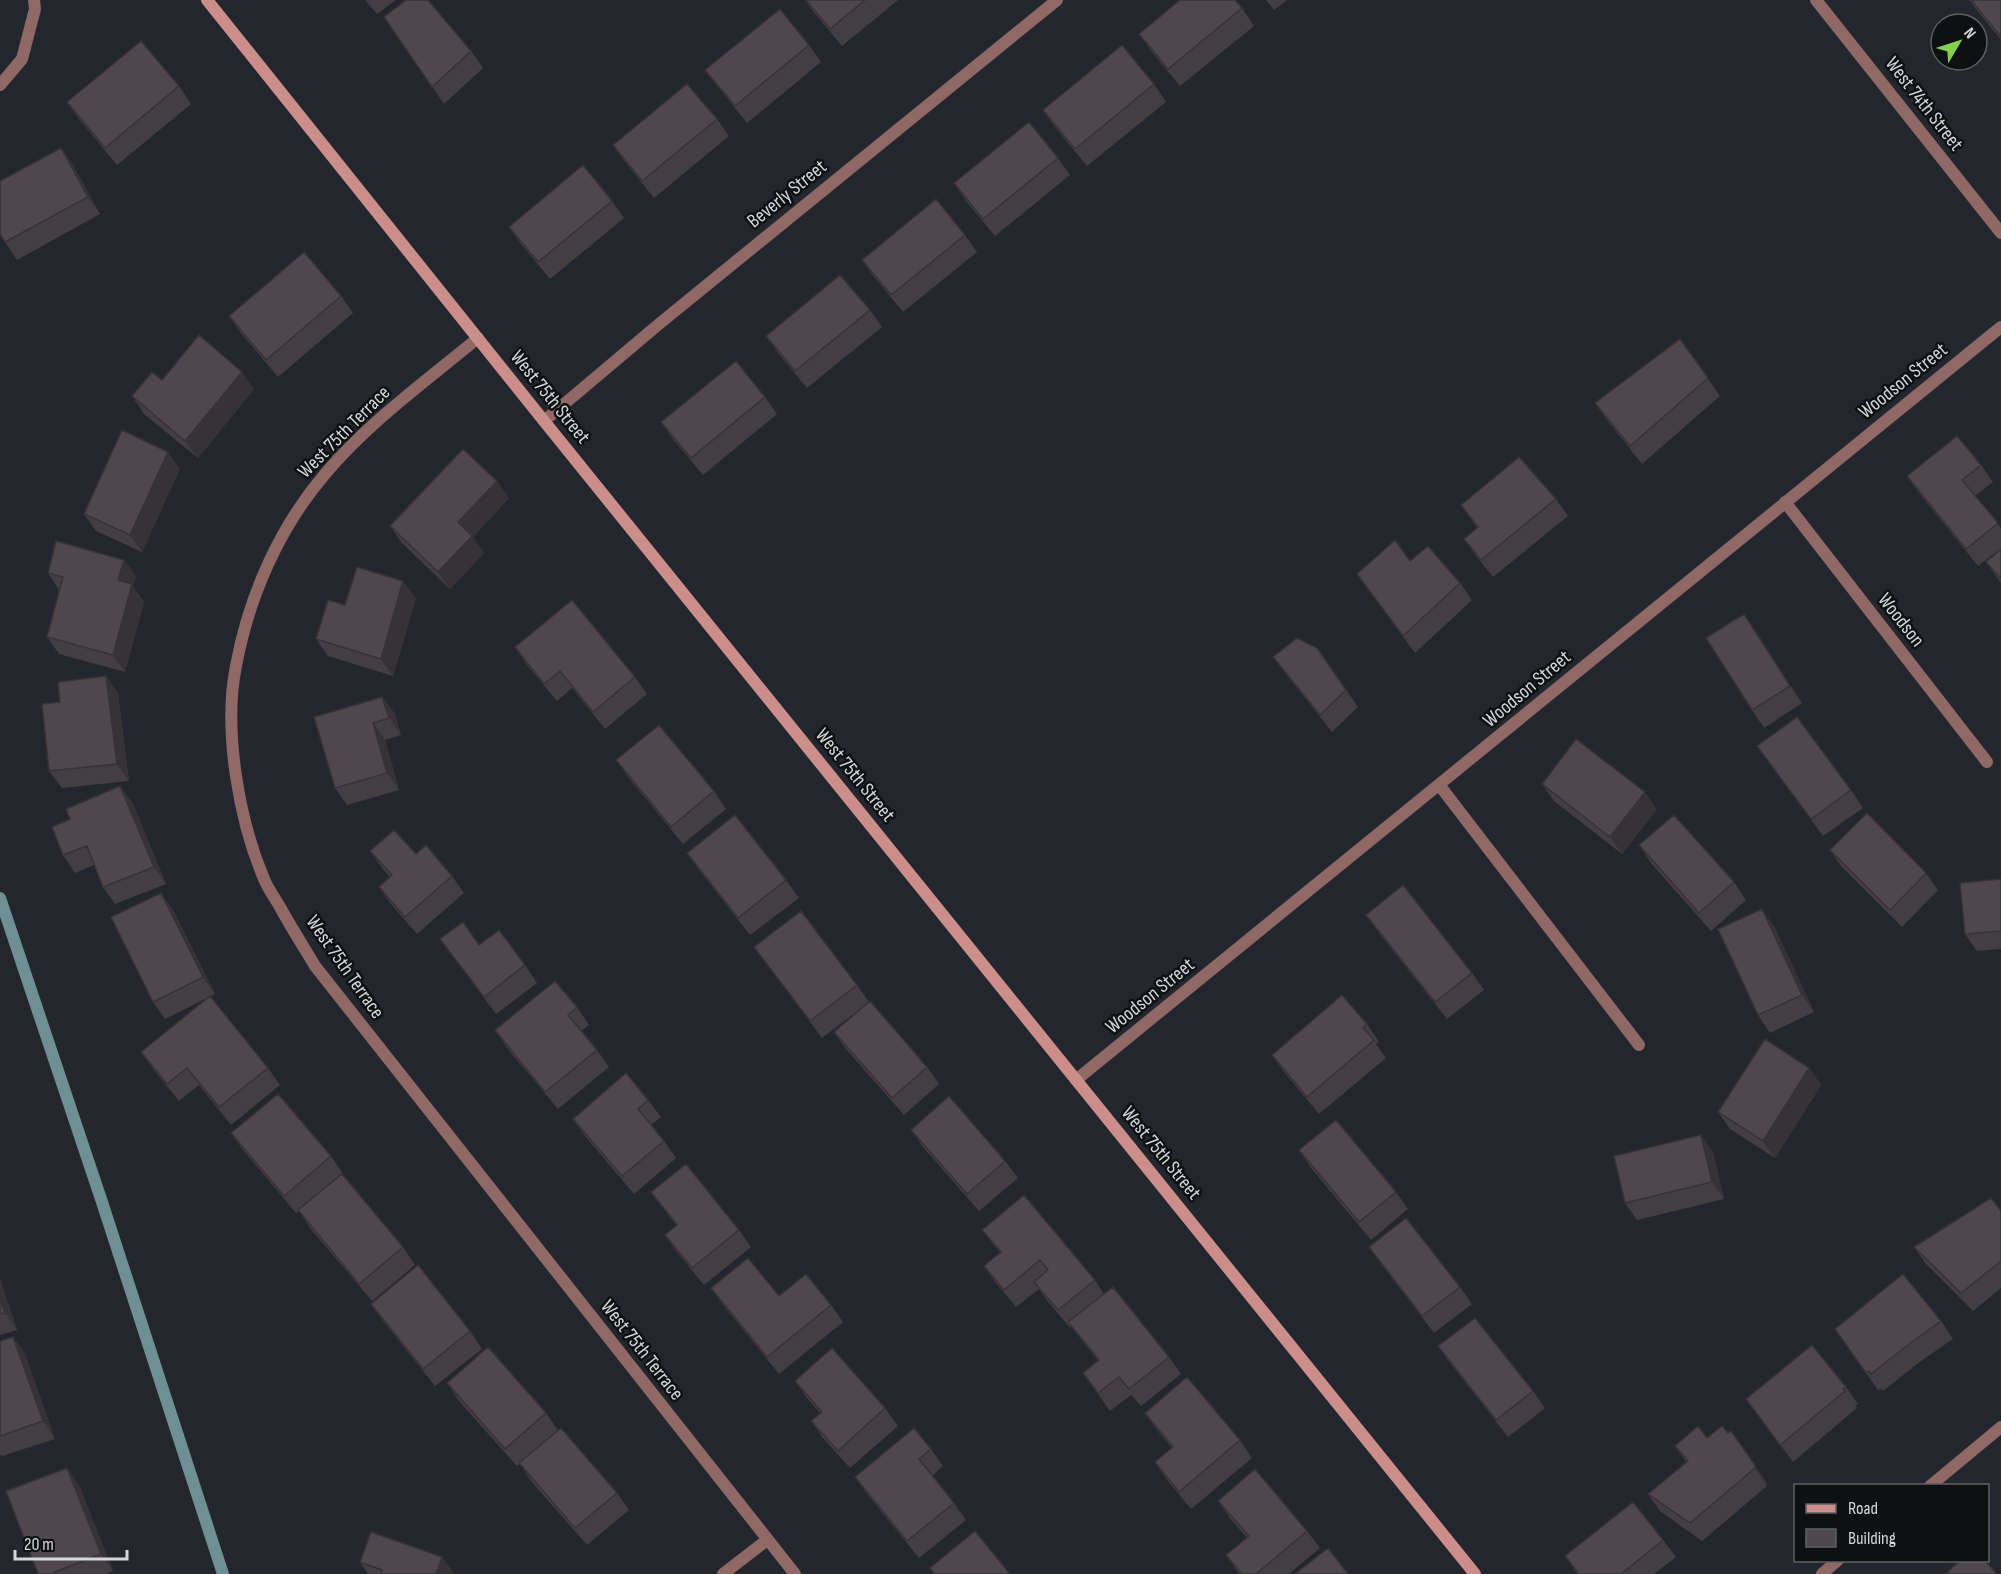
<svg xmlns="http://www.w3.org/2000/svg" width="2001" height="1574" font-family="'Sofia Sans Condensed',sans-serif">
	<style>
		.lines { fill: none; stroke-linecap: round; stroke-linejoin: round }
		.stream { stroke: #6e9095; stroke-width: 12 }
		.street { stroke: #906967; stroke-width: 12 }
		.secondary { stroke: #cc8e8b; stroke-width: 12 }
		.wall { fill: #433e42 }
		.shaded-wall { fill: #373236 }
		.building { fill: #4e484d; stroke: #373236; stroke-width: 1.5 }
		.labels { text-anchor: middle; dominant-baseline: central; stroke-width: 5; stroke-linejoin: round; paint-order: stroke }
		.street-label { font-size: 20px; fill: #d5d7db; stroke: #0e1012 }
	</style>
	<rect width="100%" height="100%" fill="#23272d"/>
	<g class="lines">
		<path class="stream" d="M0,898L101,1199L223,1574"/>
		<path class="street" d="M1816,0L2001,233
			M0,85L22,59L35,9L34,0
			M478,338C426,381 369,422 325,474C279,528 249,596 236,666C223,730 239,820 264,879C268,889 275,898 280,907C291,927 303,946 315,966L795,1574
			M544,421L659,324L1057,0
			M1785,502L1987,762
			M1440,786L1639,1045
			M1076,1080L2001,327
			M1930,1486L2001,1427
			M723,1574L767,1540
			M1822,1574L1838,1560"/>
		<path class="secondary" d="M207,0L544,421L1475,1574"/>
	</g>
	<path class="wall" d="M365,0H396L377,14Z
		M805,0H898L842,46L812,10Z
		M1266,0H1287L1274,10Z
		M1969,0H2001V40Z
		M1242,8L1254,26L1180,86L1151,51L1139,34Z
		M384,17L471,51L483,68L444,104Z
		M809,45L821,62L747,123L718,87L705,70Z
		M1154,84L1166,102L1087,166L1055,127L1043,110Z
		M179,86L191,104L117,165L79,119L67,102Z
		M717,119L729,136L654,198L625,162L613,145Z
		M61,148L73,165L100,214L17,260L5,242Z
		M1058,158L1070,175L995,236L966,201L954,183Z
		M612,201L624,218L550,279L521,244L509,227Z
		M965,235L977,252L903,312L874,277L862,260Z
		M341,296L353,313L278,377L241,333L229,316Z
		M870,310L882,327L807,388L778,353L766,336Z
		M1680,339L1720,396L1642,464L1607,420L1595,403Z
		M254,389L198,458L144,414L132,396Z
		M765,397L777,414L703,475L673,439L661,422Z
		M1981,465L1993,482L1975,496L2001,528V548L1978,566L1919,493L1907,476Z
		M180,469L142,552L96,531L84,514Z
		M497,481L509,498L473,537L484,553L450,589L402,543L390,526Z
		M1556,499L1568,516L1493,577L1476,556L1464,539L1477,528L1461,505Z
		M2001,549V583L1986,562Z
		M124,560L136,577L133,586L144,602L125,672L59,654L47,637L59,590L48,573Z
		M1410,561L1460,583L1472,600L1415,653L1357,574Z
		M416,598L393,676L328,656L316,639L345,605Z
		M1744,614L1802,703L1764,728L1752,710Z
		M515,647L635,677L647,694L605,729L572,688L557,701L527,665Z
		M1317,648L1358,707L1332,732L1286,674L1273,657Z
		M118,693L129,781L62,788L49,771L60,702Z
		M382,697L395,714L401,735L385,740L399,790L347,805L335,788Z
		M1757,746L1851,790L1863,808L1823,836Z
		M616,760L714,791L726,809L683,844L628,777Z
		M1542,784L1657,809L1622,854L1554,801Z
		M120,786L133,804L166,884L115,904L103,887L94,865L75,873L63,855L70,819Z
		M1639,845L1734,882L1746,900L1711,931L1651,863Z
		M1830,850L1926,873L1938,890L1902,927L1842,867Z
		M370,851L452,876L464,893L417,934L391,904L379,887L390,877L382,868Z
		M687,853L786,880L799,898L750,935L699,870Z
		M2001,879V949L1977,951L1965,934Z
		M161,893L173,910L215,994L165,1019L153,1002Z
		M1366,915L1472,973L1484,990L1447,1019L1378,932Z
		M1774,926L1814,1012L1770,1033L1758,1015Z
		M440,939L525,965L537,983L496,1014Z
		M754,947L857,985L869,1002L927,1067L939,1084L904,1115L846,1049L834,1032L863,1007L822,1038Z
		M577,1007L589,1025L581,1031L597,1050L609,1067L558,1109L507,1048L495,1030Z
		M1367,1024L1379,1042L1376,1044L1386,1058L1319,1114L1284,1072L1272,1055Z
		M141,1052L268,1068L280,1085L231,1125L199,1085L179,1101L153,1069Z
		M1809,1068L1821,1085L1775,1158L1730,1129L1718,1112Z
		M648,1100L661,1117L651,1125L664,1141L676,1158L634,1194L585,1136L573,1119Z
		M911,1130L1005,1161L1018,1178L979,1211L923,1147Z
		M231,1133L331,1156L343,1174H342L403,1247L415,1265L372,1301L310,1228L299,1211L296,1213L243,1150Z
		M1299,1150L1396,1192L1408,1209L1371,1240L1311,1168Z
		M1713,1152L1724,1199L1637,1220L1625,1203Z
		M651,1192L739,1230L751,1247L704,1285L677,1252L665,1235L676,1225Z
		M2001,1211V1288L1973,1311L1926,1264L1914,1247Z
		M982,1230L1095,1280L1104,1294L1169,1357L1181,1374L1141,1406L1131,1395L1110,1411L1083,1373L1098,1361L1071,1326L1070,1328L1046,1299L1039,1289L1016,1307L996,1283L984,1266L1000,1253Z
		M1369,1247L1460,1287L1472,1304L1434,1333L1381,1264Z
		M0,1279L17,1330L0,1335Z
		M711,1288L779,1296L831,1305L843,1322L779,1374L723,1305Z
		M371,1304L470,1331L482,1349L435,1386L383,1321Z
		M1941,1321L1953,1339L1921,1361L1883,1391L1881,1389L1878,1390L1835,1329Z
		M13,1337L25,1354L55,1439L2,1456L0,1454V1341Z
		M1438,1346L1533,1391L1545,1408L1508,1437L1450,1363Z
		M795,1381L885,1408L898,1426L850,1468L823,1438L811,1421L820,1413L807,1398Z
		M447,1383L546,1413L558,1430L617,1493L629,1510L587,1545L531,1481L520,1464L517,1466L459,1401Z
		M1846,1387L1858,1404L1855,1406L1857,1408L1793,1462L1746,1399Z
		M1145,1413L1240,1440L1252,1458L1191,1509L1167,1480L1155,1462L1172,1448L1157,1430Z
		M1722,1426L1767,1483V1486L1702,1541L1660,1511L1648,1494L1686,1462L1675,1446L1707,1438Z
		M931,1449L943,1466L932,1476L954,1503L966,1520L919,1558L867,1494L855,1477Z
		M79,1485L113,1571L106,1574H38Z
		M1218,1501L1307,1531L1320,1548L1289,1574H1239L1226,1555L1247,1538L1230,1518Z
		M1663,1540L1676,1557L1654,1574H1577L1565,1556Z
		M442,1557L454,1574H368L360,1562Z"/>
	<path class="shaded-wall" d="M61,148L73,165L100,214L88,197Z
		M242,372L254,389L198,458L185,441Z
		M168,452L180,469L142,552L130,535Z
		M497,481L509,498L473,537L484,553L450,589L438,572L458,522Z
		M124,560L136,577L133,586L144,602L125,672L113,655L118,580Z
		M403,581L416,598L393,676L381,659Z
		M1744,614L1756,631L1802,703L1790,686Z
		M106,676L118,693L129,781L117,764Z
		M382,697L395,714L401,735L389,718Z
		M373,723L385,740L399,790L387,773Z
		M120,786L133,804L166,884L154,867Z
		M1645,792L1657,809L1622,854L1610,837Z
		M161,893L173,910L215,994L203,977Z
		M1762,909L1774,926L1814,1012L1802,995Z
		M1809,1068L1821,1085L1775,1158L1763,1141Z
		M1701,1135L1713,1152L1724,1199L1712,1182Z
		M0,1279L17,1330L5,1313L0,1299Z
		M13,1337L25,1354L55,1439L43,1421Z
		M1755,1465L1767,1483V1486L1755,1468Z
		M67,1468L79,1485L113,1571L101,1554Z
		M442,1557L454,1574H436Z"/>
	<path class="building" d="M406,0H428L471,51L432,87L384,17Z
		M806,0H865L830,29Z
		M1180,0H1235L1242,8L1168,69L1139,34Z
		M1971,0H2001V37Z
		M780,9L809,45L735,106L705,70Z
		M141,41L179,86L105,148L67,102Z
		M1122,45L1154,84L1075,149L1043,110Z
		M687,84L717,119L642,181L613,145Z
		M1029,122L1058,158L983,219L954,183Z
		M61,148L88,197L5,242L0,234V181Z
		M583,165L612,201L538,262L509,227Z
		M936,199L965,235L891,295L862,260Z
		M304,252L341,296L266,360L229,316Z
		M840,275L870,310L795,371L766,336Z
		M199,335L242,372L185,441L132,396L152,372L162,380Z
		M1680,339L1708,378L1630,446L1595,403Z
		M736,361L765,397L691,458L661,422Z
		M122,430L168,452L130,535L84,514Z
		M1957,436L1981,465L1962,480L1998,523L1966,549L1907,476Z
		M463,449L497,481L458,522L472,536L438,572L390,526Z
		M1519,457L1556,499L1481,560L1464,539L1478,527L1461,505Z
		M1395,540L1410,561L1428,546L1460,583L1403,636L1357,574Z
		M56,541L124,560L118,580L132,584L113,655L47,637L63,577L48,573Z
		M2001,549V579L1986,562Z
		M357,567L403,581L381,659L316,639L328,600L345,605Z
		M572,600L635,677L593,712L560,671L544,684L515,647Z
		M1744,614L1790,686L1752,710L1706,638Z
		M1297,638L1317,648L1346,690L1320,715L1273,657Z
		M106,676L117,764L49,771L42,704L60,702L58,682Z
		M382,697L389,718L373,723L387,773L335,788L314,717Z
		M1797,717L1851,790L1811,819L1757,746Z
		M659,725L714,791L671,827L616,760Z
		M1576,739L1645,792L1610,837L1542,784Z
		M120,786L154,867L103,887L87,846L63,855L52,827L70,819L66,809Z
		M1867,813L1926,873L1890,910L1830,850Z
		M735,815L786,880L738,918L687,853Z
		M1674,815L1734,882L1699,913L1639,845Z
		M394,830L416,854L426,845L452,876L405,917L379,887L392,875L370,851Z
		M2001,879V931L1965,934L1960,883Z
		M1403,885L1472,973L1435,1002L1366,915Z
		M161,893L203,977L153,1002L111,917Z
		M1762,909L1802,995L1758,1015L1718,929Z
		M801,911L857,985L810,1021L754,947Z
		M463,922L479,945L499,930L525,965L484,997L440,939Z
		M555,981L577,1007L568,1015L597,1050L545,1092L495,1030Z
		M1342,995L1367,1024L1363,1028L1374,1040L1307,1097L1272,1055Z
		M210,996L268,1068L219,1107L187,1068L167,1084L141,1052Z
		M870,1001L927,1067L892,1098L834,1032Z
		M1765,1039L1809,1068L1763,1141L1718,1112Z
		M626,1073L648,1100L638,1109L664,1141L622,1176L573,1119Z
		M278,1094L331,1156L284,1196L231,1133Z
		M949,1096L1005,1161L967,1194L911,1130Z
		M1336,1120L1396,1192L1359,1222L1299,1150Z
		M1701,1135L1712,1182L1625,1203L1614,1156Z
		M686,1164L739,1230L692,1268L665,1235L677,1225L651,1192Z
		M342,1174L403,1247L359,1284L298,1210Z
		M1024,1195L1095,1280L1058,1310L1034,1282L1048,1270L1040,1260L1004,1290L984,1266L1001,1252L982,1230Z
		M1991,1198L2001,1211V1261L1961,1293L1914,1247Z
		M1406,1218L1460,1287L1422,1316L1369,1247Z
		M748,1258L779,1296L806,1274L831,1305L767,1357L711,1288Z
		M418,1265L470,1331L423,1369L371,1304Z
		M1903,1274L1941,1321L1909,1344L1871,1374L1869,1371L1866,1373L1835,1329Z
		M1113,1287L1169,1357L1129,1389L1119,1377L1098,1393L1083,1373L1099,1360L1068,1322Z
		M0,1299L5,1313L0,1314Z
		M1475,1318L1533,1391L1496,1420L1438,1346Z
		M13,1337L43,1421L0,1436V1341Z
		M1812,1345L1846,1387L1843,1389L1845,1391L1780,1445L1746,1399Z
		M488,1347L546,1413L505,1449L447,1383Z
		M832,1348L885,1408L838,1451L811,1421L822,1412L795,1381Z
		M1187,1377L1240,1440L1179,1492L1155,1462L1173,1447L1145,1413Z
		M1698,1426L1707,1438L1722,1426L1728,1433L1731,1431L1755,1465V1468L1690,1523L1648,1494L1688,1461L1675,1446Z
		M561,1428L617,1493L575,1528L519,1463Z
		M914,1428L931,1449L919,1459L954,1503L907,1541L855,1477Z
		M67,1468L101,1554L50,1574H38L6,1491Z
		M1255,1469L1307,1531L1256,1574H1242L1226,1555L1249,1536L1218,1501Z
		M1633,1502L1663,1540L1621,1574H1579L1565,1556Z
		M975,1531L1010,1574H934L930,1568Z
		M371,1532L442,1557L436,1574H381L382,1570L360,1562Z
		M1328,1548L1348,1574H1295Z
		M1961,1560H1984L1997,1574H1945Z"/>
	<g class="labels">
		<g class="street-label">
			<text transform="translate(1924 104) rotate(52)">West 74th Street</text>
			<text transform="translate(787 194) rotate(-39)">Beverly Street</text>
			<text transform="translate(1903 381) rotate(-39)">Woodson Street</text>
			<text transform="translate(550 397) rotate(51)">West 75th Street</text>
			<text transform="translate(344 432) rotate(-45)">West 75th Terrace</text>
			<text transform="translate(1901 620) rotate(52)">Woodson</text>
			<text transform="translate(1527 689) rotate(-40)">Woodson Street</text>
			<text transform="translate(855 775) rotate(51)">West 75th Street</text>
			<text transform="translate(345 967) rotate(55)">West 75th Terrace</text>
			<text transform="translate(1150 996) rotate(-39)">Woodson Street</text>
			<text transform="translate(1161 1153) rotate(51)">West 75th Street</text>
			<text transform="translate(642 1350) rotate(52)">West 75th Terrace</text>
		</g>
	</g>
	<rect x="1794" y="1484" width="195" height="78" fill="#0e1012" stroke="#5e6062" stroke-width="1.5"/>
	<rect x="1806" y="1504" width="30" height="9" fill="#cc8e8b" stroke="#5e6062" stroke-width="1.5"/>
	<text x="1848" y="1514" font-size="18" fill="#d5d7db">Road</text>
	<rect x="1806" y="1529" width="30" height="18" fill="#4e484d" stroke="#5e6062" stroke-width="1.5"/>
	<text x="1848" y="1544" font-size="18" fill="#d5d7db">Building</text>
	<g transform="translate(1959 42) rotate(51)"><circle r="28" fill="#0e1012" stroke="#5e6062" stroke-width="1.5"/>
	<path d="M0-4.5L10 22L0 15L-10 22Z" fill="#84cf4d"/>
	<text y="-9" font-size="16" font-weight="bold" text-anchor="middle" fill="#d5d7db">N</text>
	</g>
	<path d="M15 1550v9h112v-9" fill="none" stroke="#d5d7db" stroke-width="3"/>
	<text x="24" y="1550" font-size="18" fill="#d5d7db" stroke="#0e1012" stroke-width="4.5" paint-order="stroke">20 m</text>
</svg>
